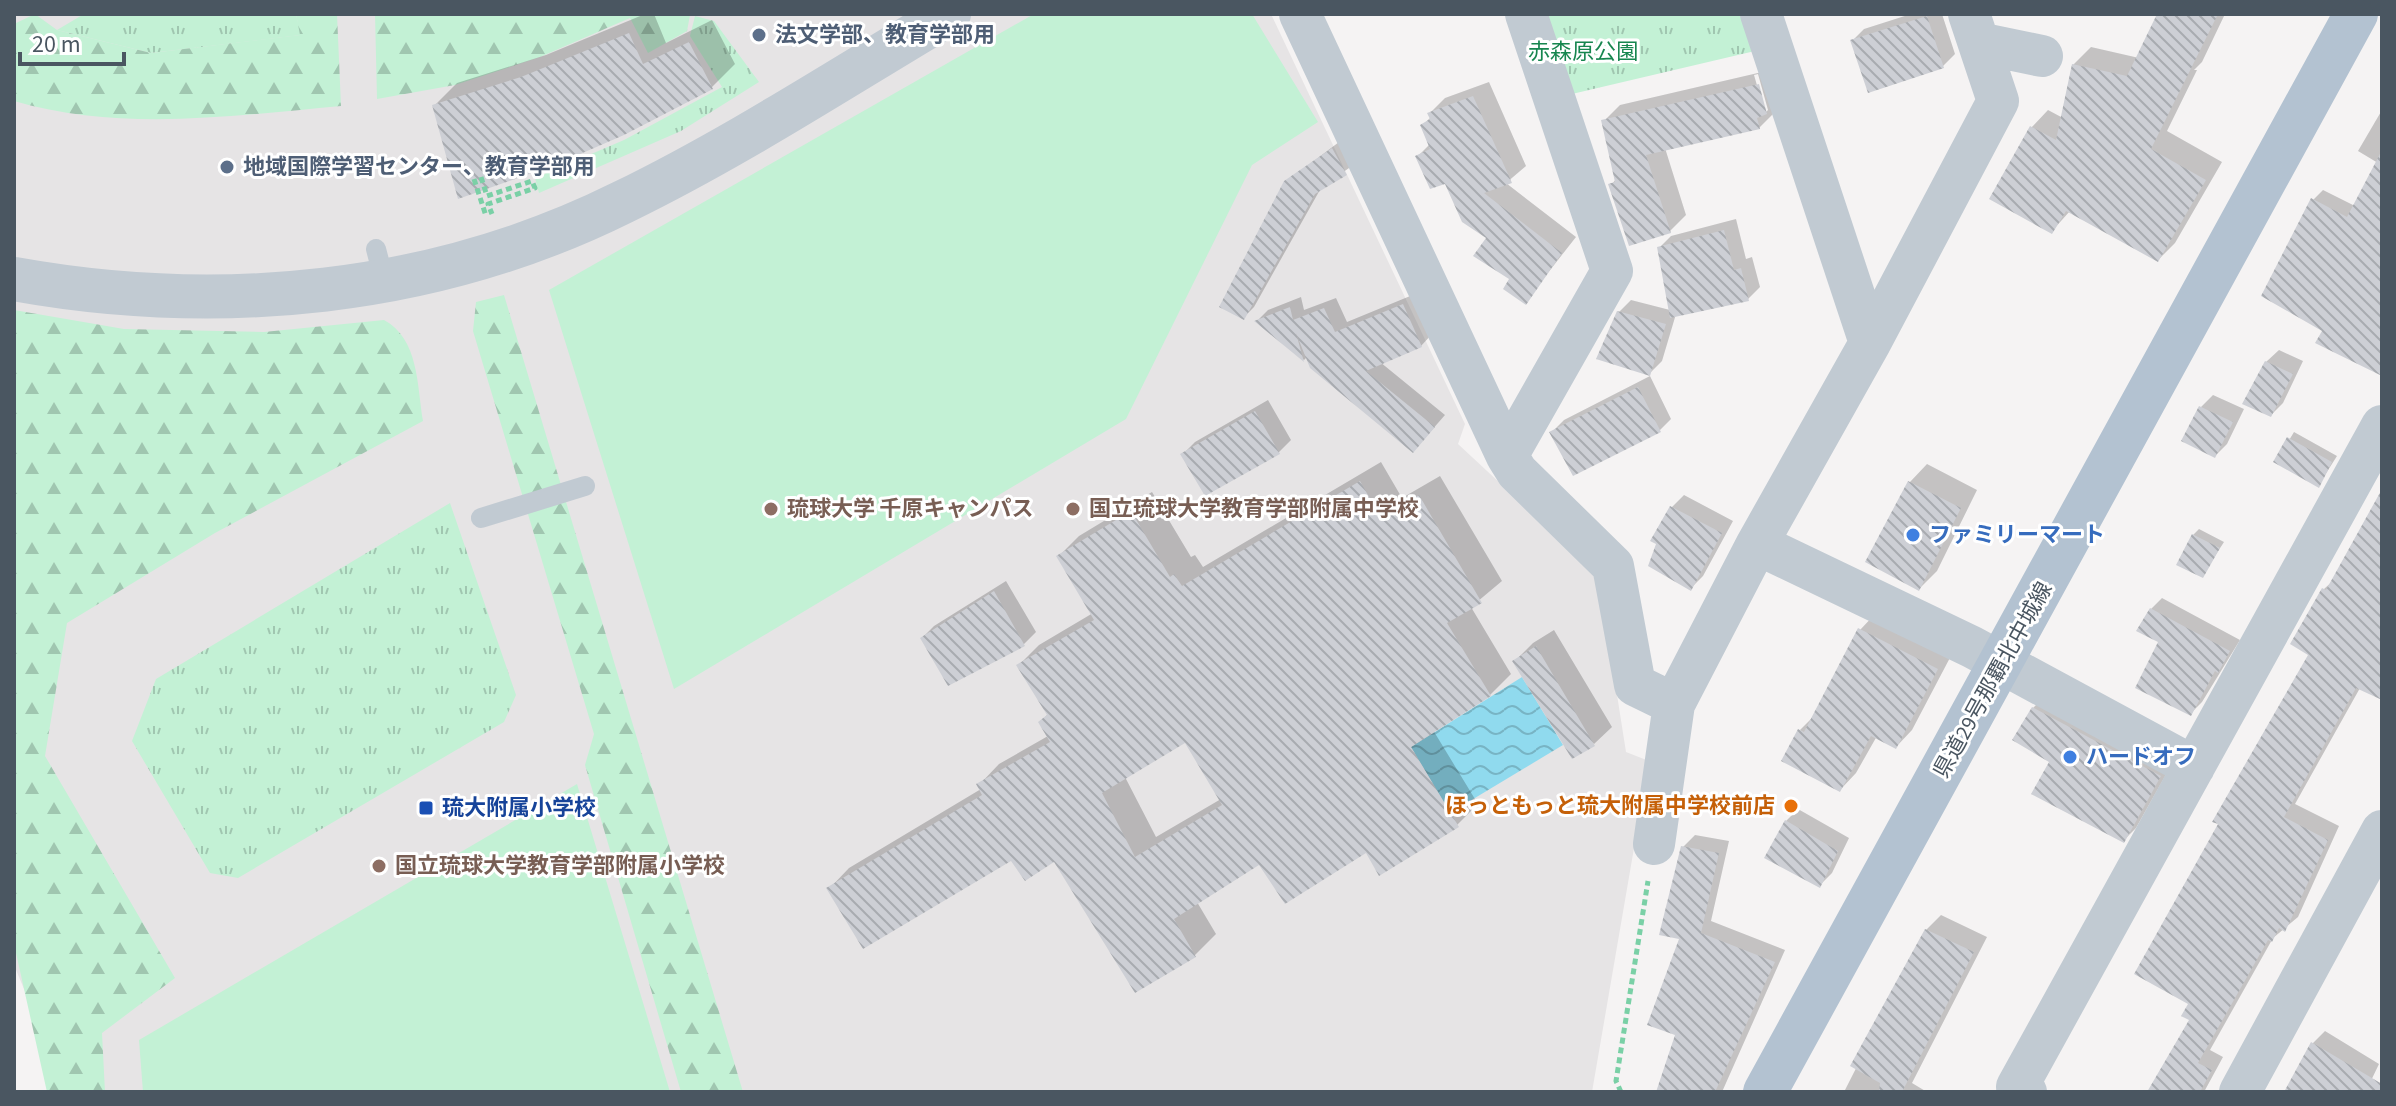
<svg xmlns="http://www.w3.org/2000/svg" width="2396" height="1106" font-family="'Source Sans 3','Noto Sans JP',sans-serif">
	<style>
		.education { fill: #e6e4e5 }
		.grass { fill: url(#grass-tufts) }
		.forest { fill: url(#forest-firs) }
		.pitch { fill: #c3f1d5 }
		.water { fill: url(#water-waves) }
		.shadow { fill: #0003; fill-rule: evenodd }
		.building { fill: url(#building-back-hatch); fill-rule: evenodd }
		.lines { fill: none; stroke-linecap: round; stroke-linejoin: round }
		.path { stroke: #7ad0a6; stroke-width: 5; stroke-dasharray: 6 4; stroke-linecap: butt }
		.service { stroke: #c1cad2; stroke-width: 20 }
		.minor { stroke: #c1cad2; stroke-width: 42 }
		.tertiary { stroke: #c1cad2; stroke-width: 44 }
		.primary { stroke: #b3c2d1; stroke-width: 44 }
		.service-dot { fill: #5c6f8a; stroke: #fff; stroke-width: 3 }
		.education-dot { fill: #8d6e63; stroke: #fff; stroke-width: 3 }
		.shop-dot { fill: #3f7fe0; stroke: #fff; stroke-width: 3 }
		.food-dot { fill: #e8710a; stroke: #fff; stroke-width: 3 }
		.transit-dot { fill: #1a4fb4; stroke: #fff; stroke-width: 3 }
		.labels { text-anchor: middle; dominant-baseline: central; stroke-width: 6; stroke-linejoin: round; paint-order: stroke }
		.service-label { font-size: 22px; font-weight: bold; fill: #4e5e75; stroke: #fff; text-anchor: start }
		.park-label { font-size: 22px; fill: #17864f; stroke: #fff }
		.education-label { font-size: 22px; font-weight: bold; fill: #785e54; stroke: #fff; text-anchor: start }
		.shop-label { font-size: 22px; font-weight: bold; fill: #366cbe; stroke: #fff; text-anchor: start }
		.street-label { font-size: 22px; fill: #4a5661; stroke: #fff }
		.food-label { font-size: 22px; font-weight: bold; fill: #c56008; stroke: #fff; text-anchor: end }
		.transit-label { font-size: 22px; font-weight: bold; fill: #164399; stroke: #fff; text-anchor: start }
	</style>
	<defs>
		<pattern id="grass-tufts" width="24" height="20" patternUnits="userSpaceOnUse" patternTransform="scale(2)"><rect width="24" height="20" fill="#c3f1d5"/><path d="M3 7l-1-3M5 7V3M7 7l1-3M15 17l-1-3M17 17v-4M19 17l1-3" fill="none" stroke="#a0c6b0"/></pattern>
		<pattern id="forest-firs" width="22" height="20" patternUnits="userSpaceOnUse" patternTransform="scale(2)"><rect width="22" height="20" fill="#c3f1d5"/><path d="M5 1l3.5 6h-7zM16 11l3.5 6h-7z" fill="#a0c6b0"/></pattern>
		<pattern id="water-waves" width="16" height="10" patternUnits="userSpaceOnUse" patternTransform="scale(2)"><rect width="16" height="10" fill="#90daee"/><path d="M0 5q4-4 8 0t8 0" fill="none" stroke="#78b4c4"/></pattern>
		<pattern id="building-back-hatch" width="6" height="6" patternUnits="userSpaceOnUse" patternTransform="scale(2)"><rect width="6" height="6" fill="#cdcfd5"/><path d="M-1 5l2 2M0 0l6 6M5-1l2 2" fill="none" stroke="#a8abb0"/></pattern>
	</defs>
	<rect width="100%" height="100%" fill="#f5f3f3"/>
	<path class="education" d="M14,14H1271L1465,424L1458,444L1598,574L1626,752L1649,761L1592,1092H59L57,1068L14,965Z"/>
	<path class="grass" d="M84,14H296L301,35L151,53L57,30Z
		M1525,14H1761L1772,47L1555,98Z
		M695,16L714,21L759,82L681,131L539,193L535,178L624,140L722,87L690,36Z
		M450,503L516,695L504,722L238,878L210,873L132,741L156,679Z"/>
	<path class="forest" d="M35,14L57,30L151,53L300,35L296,14H337L341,106C233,116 120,132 14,101V24Z
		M375,14H688L690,15L687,31L648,53L630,18L540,57L455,85L377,99Z
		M504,295L743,1092H681L585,765L594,734L473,331L476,302Z
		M14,310L124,329L264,332L384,320C419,339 417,385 423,421L215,533L67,623L45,756L175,978L102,1033L105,1092H47L14,944Z"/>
	<path class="pitch" d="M1034,14H1252L1318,122L1252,165L1126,419L674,689L549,290Z
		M577,784L670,1092H143L139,1040Z"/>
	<path class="water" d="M1522,677L1563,745L1450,813L1411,747Z"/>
	<path class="shadow" d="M645,14H654L666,43L712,20L735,64L712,87L434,106L457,83L546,55Z
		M1911,14H1942L1955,54L1943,66L1852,41L1864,29Z
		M2153,14H2225L2202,62L2194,70H2197L2167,131L2222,162L2175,243L2158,260L2070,211L2052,231L2031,128L2048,110L2063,118L2073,65L2091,47L2161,63L2158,17Z
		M1775,69V112L1759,128L1665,148L1686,215L1670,231L1611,185L1617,178L1604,121L1620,105ZM1758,74L1768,110L1765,113L1754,75Z
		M1489,82L1526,166L1506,183L1576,237L1525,302L1489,238L1446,181L1417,157L1430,144L1423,125L1431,117L1429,114L1445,98Z
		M2382,110V365L2325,330L2313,200L2323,190L2355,206L2378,163L2358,151Z
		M1343,139L1356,163L1321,188L1254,307L1244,317L1286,182Z
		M1736,219L1746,259L1752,257L1760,287L1748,299L1676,314L1662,361L1650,373L1619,312L1631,300L1670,310L1659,248L1671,236Z
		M1415,294L1432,334L1421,346L1380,362L1445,415L1424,439L1308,356L1304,360L1257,321L1268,310L1301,297L1304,310L1336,298L1347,322Z
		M2279,350L2303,361L2283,403L2271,415L2266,362Z
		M1650,376L1671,419L1659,431L1552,432L1564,420Z
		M2213,395L2244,409L2227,444L2215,456L2201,407Z
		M1268,400L1291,440L1279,452L1183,454L1195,442Z
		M2294,432L2337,456L2318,486L2276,462Z
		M1381,462L1402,498L1440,476L1502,581L1471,607L1511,674L1490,695L1433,730L1478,804L1457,825L1367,850L1260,863L1197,902L1216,934L1195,955L1136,991L1055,860L1012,859L829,889L849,868L981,789L979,785L999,764L1048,736L1040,722L1048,714L1018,666L1039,645L1093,613L1059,556L1079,536L1152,492L1191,557L1195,555L1203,567ZM1186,741L1221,799L1156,837L1125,777Z
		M1927,464L1977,490L1937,571L1919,589L1910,482Z
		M1684,495L1733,521L1703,576L1691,588L1672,507Z
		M2382,500V698L2360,688L2295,804L2339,826L2298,917L2273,938L2210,1050L2223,1057L2204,1092H2149L2192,1019L2191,1003L2311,654L2324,589L2335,579Z
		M2199,529L2224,542L2202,576L2193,535Z
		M1006,581L1036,632L1024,644L922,638L934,626Z
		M2162,598L2240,640L2202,702L2191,713L2151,609Z
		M1876,613L1953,652L1912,730L1896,747L1877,736L1856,773L1840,790L1800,730L1816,714L1860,630Z
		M1554,630L1612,727L1594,744L1515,661L1533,643Z
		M2045,696L2172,764L2136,828L2124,840L2052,762L2033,708Z
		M1798,809L1849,838L1832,873L1820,885L1786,821Z
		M1695,835L1729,841L1711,921L1785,950L1722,1092H1666L1677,1034L1683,847Z
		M1941,915L1987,937L1912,1083L1927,1092H1844L1926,930Z
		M2325,1031L2379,1064L2367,1089L2372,1092H2287L2313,1043Z"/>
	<path class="building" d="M2157,14H2218L2151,149L2206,180L2158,262L2066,211L2052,234L1989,199L2030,126L2056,140L2072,64L2127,76Z
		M1927,16L1944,68L1868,93L1850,40Z
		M629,33L643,64L689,42L713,89L624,135L555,165L458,199L432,105L521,77Z
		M1759,84L1767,114L1757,118L1760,129L1646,155L1671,233L1629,246L1608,184L1615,182L1601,120Z
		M1473,96L1512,183L1484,193L1562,253L1526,305L1503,289L1509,279L1473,256L1486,238L1462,222L1445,184L1430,189L1415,156L1430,149L1420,125L1430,119L1427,113Z
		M1332,148L1347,175L1315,194L1244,320L1219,307L1284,181Z
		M2382,150V376L2315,343L2322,331L2261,296L2311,198L2347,217Z
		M1724,230L1734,270L1741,268L1749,301L1670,318L1657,247Z
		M1403,304L1422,347L1366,371L1435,427L1413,453L1310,368L1296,333L1304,362L1254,321L1290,307L1293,320L1324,308L1335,332Z
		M1617,311L1666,324L1650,376L1596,359Z
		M2265,361L2293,374L2271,417L2242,404Z
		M1638,387L1661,432L1573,476L1549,432Z
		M2199,406L2233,422L2215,458L2181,441Z
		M1255,411L1280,454L1205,496L1180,454Z
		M2287,437L2332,462L2319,488L2273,462Z
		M1360,481L1381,518L1419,495L1482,603L1447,623L1491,696L1411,747L1459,827L1379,876L1366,853L1285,904L1259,865L1174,919L1196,957L1135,993L1054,862L1025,881L1011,861L863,949L826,888L982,795L976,784L1050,742L1038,722L1047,715L1016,665L1094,620L1056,556L1131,511L1170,577L1174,574L1182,586ZM1185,743L1222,805L1135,857L1102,793Z
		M1908,481L1961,508L1919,591L1865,562Z
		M2382,489V700L2356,688L2284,817L2328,840L2285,932L2279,928L2272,942L2268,940L2198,1063L2212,1070L2200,1092H2147L2189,1020L2181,1016L2188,1004L2134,974L2218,824L2212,822L2308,655L2290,644L2322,588L2326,590Z
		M1670,506L1722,533L1691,591L1648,566L1656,544L1650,541Z
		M2192,534L2220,548L2203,578L2176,565Z
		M994,591L1025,646L948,686L920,638Z
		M2150,608L2230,651L2218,673L2215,671L2191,716L2135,688L2158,642L2136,631Z
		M1858,628L1938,669L1896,749L1871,736L1840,792L1781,761L1798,729L1804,732Z
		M1536,646L1595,746L1572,759L1512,661Z
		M2032,707L2161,776L2124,843L2031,794L2049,762L2012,740Z
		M1785,820L1838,851L1820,888L1764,858Z
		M1681,846L1719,853L1701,933L1775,962L1715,1092H1656L1675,1035L1647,1025L1679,939L1659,935Z
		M1925,929L1974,952L1902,1092H1879L1880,1083L1850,1066Z
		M2311,1042L2382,1084V1092H2284Z"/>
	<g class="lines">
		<path class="path" d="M481,177L487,196L532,181L535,188L488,204L492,214
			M474,179L486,216
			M1621,1092L1616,1081L1648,881"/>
		<path class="service" d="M376,249L384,280
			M481,518L585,486"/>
		<path class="minor" d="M1300,14L1507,456
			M1526,14L1612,271L1507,456L1517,472L1613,566L1635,685L1674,704L1654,844
			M1761,14L1870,343
			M1979,43L2042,56
			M1757,544L1870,343L1998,101L1969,14
			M1674,704L1757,544L1972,647L2194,767
			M2026,1092L2017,1087L2382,426
			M2240,1092L2382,831"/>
		<path class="tertiary" d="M14,279C220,316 434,296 623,202C736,147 841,78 949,14"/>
		<path class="primary" d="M1765,1092L2356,14"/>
	</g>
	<g class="service-dot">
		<circle cx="759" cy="35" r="8"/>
		<circle cx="227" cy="167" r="8"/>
	</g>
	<g class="education-dot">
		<circle cx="771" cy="509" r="8"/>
		<circle cx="1073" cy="509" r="8"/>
		<circle cx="379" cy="866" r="8"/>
	</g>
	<g class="shop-dot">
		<circle cx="1913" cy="535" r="8"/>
		<circle cx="2070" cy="757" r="8"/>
	</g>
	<circle class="food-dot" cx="1791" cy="806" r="8"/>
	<rect class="transit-dot" x="418" y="800" width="16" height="16" rx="4"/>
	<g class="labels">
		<g class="service-label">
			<text x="775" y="35">法文学部、教育学部用</text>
			<text x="243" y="167">地域国際学習センター、教育学部用</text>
		</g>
		<g class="park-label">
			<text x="1583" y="52">赤森原公園</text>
		</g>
		<g class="education-label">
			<text x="787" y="509">琉球大学 千原キャンパス</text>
			<text x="1089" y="509">国立琉球大学教育学部附属中学校</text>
			<text x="395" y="866">国立琉球大学教育学部附属小学校</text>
		</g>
		<g class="shop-label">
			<text x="1929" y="535">ファミリーマート</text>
			<text x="2086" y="757">ハードオフ</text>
		</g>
		<g class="street-label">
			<text transform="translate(1993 680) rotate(-61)">県道29号那覇北中城線</text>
		</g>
		<g class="food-label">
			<text x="1775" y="806">ほっともっと琉大附属中学校前店</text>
		</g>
		<g class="transit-label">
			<text x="442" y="808">琉大附属小学校</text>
		</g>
	</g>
	<rect width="2396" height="1106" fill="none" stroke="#4a5661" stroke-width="32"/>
	<path d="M20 52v12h104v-12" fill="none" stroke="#4a5661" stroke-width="4"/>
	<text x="32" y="52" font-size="24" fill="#4a5661" stroke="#ffffff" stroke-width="6" paint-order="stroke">20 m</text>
</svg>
